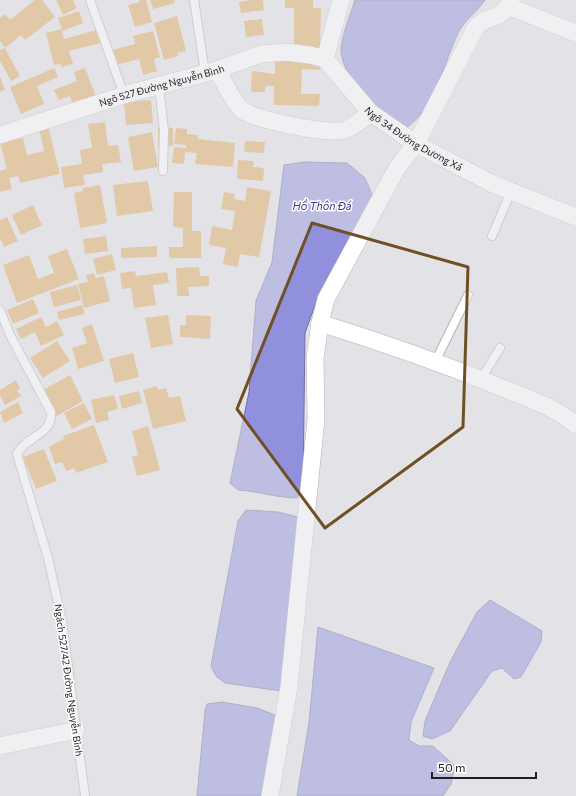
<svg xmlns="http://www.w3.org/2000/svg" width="576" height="796" font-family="Commissioner,sans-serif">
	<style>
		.water { fill: #9090dd; stroke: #6e6ea4 }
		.building { fill: #dda65a }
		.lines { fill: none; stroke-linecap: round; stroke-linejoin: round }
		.lane-casing { stroke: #b4b4b8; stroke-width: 10 }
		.street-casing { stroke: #b4b4b8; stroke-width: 18 }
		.lane { stroke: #fff; stroke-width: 8 }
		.street { stroke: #fff; stroke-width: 17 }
		.marked { fill: none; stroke: #6f5025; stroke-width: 3; stroke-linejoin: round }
		.labels { text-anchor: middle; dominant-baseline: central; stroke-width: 3; stroke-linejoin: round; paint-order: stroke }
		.street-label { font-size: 10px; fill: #1e1e1f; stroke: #fff }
		.water-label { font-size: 11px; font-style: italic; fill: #3d328c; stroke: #fff }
	</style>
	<rect width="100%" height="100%" fill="#e3e3e7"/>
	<path class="water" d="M355,0H485C478,11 465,20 459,31C444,62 435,108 406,128C384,116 341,78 341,50C341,38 351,13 355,0Z
		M304,162L347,163L365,178L374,199L314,308L305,333L303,487L297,498C277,498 258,491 238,490L230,483L249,392L256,301L272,262L284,165Z
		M246,510L278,512L302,518L281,691L225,683L216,676L211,666L238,521Z
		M490,600L542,631L541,642L521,677L514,679L502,668L492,671L450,731L432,739L423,736L425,721L450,662L477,612Z
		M318,627L434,668L411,722L409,740L419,746H433L455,766L451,784L443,796H297L309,722Z
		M222,702L257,708L275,715L263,796H197L205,711L207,704Z"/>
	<path class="building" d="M35,0H42L55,17L25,40L21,35L5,48L0,41V18L5,14L10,20Z
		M56,0H73L77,8L63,15Z
		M139,0H146L152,22L135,27L128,5L140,2Z
		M150,0H174L175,3L153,9Z
		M251,0H263L264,10L241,13L239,2Z
		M285,0H313V8H321L320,53L294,52V8H285Z
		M79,11L83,23L62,31L64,39L100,29L104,42L69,51L73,64L62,67L61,64L54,65L46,33L62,29L58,18Z
		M177,16L186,51L177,53L178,56L164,60L154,23Z
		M262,19L264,35L246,37L244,21Z
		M153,31L160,57L154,59L157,71L143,75L139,59L116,65L112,50L135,44L133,36Z
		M5,48L20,76L11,81L0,61V50Z
		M275,57L320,58V70L302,69L301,94H320L319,106L274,105V86H265V92H251L252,71L275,74Z
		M54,68L58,77L37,86L44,104L21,114L10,87Z
		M85,68L97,99L74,107L70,96L59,100L54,90L77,81L74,72Z
		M0,76L5,90L0,92Z
		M151,100L153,123L126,125L124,102Z
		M105,122L108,146L118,145L121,162L102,164L103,172L83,175L85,185L64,188L61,167L82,164L80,150L92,148L88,124Z
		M48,126L60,174L20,183L18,176L9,178L12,189L0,192V171L7,169L0,143L23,138L27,155L44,151L39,128Z
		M158,128H173V146H158Z
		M176,128L187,129V134L198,135V139L235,143L233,167L195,164L197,153L185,152L184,164L172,163L174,147L186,148V145L174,144Z
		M152,132L158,167L134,171L128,137Z
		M245,141L265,142L264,153L244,152Z
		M238,160L254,161L253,167L264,168L263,181L237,179Z
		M148,181L153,211L117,216L113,185Z
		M100,185L107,223L80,228L74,193L83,191V188Z
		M247,187L271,191L259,257L240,254L238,267L223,264L226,248L209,245L212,226L232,230L235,211L221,209L224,192L235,194L234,199L245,201Z
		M174,192H192V231H201V258H169V247H183V228L173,227Z
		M33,205L42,225L21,235L12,215Z
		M7,217L18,241L4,247L0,238V220Z
		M106,236L108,251L85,254L83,239Z
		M157,246V257L121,258V248Z
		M67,249L79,279L17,303L3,265L29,255L38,279L54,273L48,256Z
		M112,254L116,270L97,275L93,259Z
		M199,267L200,276H209V286L188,287L189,296H177L176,268Z
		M135,271L136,276L167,272L169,283L153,285L156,305L134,308L131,288L122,289L120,273Z
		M94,273L96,278L104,276L110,301L84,308L78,284L88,282L86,275Z
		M77,285L81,300L54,307L50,292Z
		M33,299L39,313L13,324L7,310Z
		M82,305L85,314L59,320L57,312Z
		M168,315L173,344L151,348L145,318Z
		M186,315L211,316L210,339L180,337V325H186Z
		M41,317L46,327L57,321L64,335L41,346L35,332L21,339L16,329Z
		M92,324L104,361L78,369L72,348L87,343L82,328Z
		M57,341L70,361L43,378L30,358Z
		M133,353L139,377L115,383L109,359Z
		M70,375L83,401L55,417L41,391Z
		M16,380L20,388L17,390L21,396L5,405L0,396V390Z
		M157,386L158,390L166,388L169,398L180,396L186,421L153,429L143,390Z
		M139,391L142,403L122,409L119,396Z
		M114,395L118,409L107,412L109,420L96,423L91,400Z
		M18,402L23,413L4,423L0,412Z
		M84,403L92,419L72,429L64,413Z
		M94,425L108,462L76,473L74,468L66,471L62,462L55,464L49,447L64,439L63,436Z
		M148,426L160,470L137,476L132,457L138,455L132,431Z
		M44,449L57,481L36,489L23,457Z"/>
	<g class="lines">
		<g class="lane-casing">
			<path id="lane" d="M90,0L124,95
				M194,0L205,73
				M159,86L164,130L163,171
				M492,236L511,191
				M0,310L10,335L51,412C53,435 26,436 17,454L48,558L62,621L85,796
				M435,362L468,295
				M481,379L500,348"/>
		</g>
		<g class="street-casing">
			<g id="street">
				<path id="s1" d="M341,0L325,59L371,113L416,144L491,183L576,217"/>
				<path d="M508,6L576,33"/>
				<path d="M217,70C224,81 232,101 241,109C252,120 330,135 345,130C354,127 363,118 371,113"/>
				<path id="s2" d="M0,135L124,95L217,70L261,54L285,52L310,55L325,59"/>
				<path d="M320,323C381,342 441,363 500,387C525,397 555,407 576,425"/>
				<path d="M0,746L76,730"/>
				<path d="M270,796L289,687L316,419L315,358L320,323L326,299L397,168L416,144L475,29C488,12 499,25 511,0"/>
			</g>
		</g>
		<use href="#lane" class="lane"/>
		<use href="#street" class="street"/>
	</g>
	<path d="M0 0H576V796H0ZM312,223L468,267L463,427L325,528L237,409Z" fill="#e3e3e7" fill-opacity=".55" fill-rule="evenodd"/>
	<path class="marked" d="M312,223L468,267L463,427L325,528L237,409Z"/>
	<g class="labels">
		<g class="street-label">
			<text stroke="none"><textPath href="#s2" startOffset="169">Ngõ 527 Đường Nguyễn Bình</textPath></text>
			<text stroke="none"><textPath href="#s1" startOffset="182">Ngõ 34 Đường Dương Xá</textPath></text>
			<text transform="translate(69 680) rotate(82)">Ngách 527/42 Đường Nguyễn Bình</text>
		</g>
		<g class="water-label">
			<text x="322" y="205">Hồ Thôn Đá</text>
		</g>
	</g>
	<path d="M432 772v6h104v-6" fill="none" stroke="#1e1e1f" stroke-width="2"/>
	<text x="438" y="772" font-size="12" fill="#1e1e1f" stroke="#ffffff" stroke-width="3" paint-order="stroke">50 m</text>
</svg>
